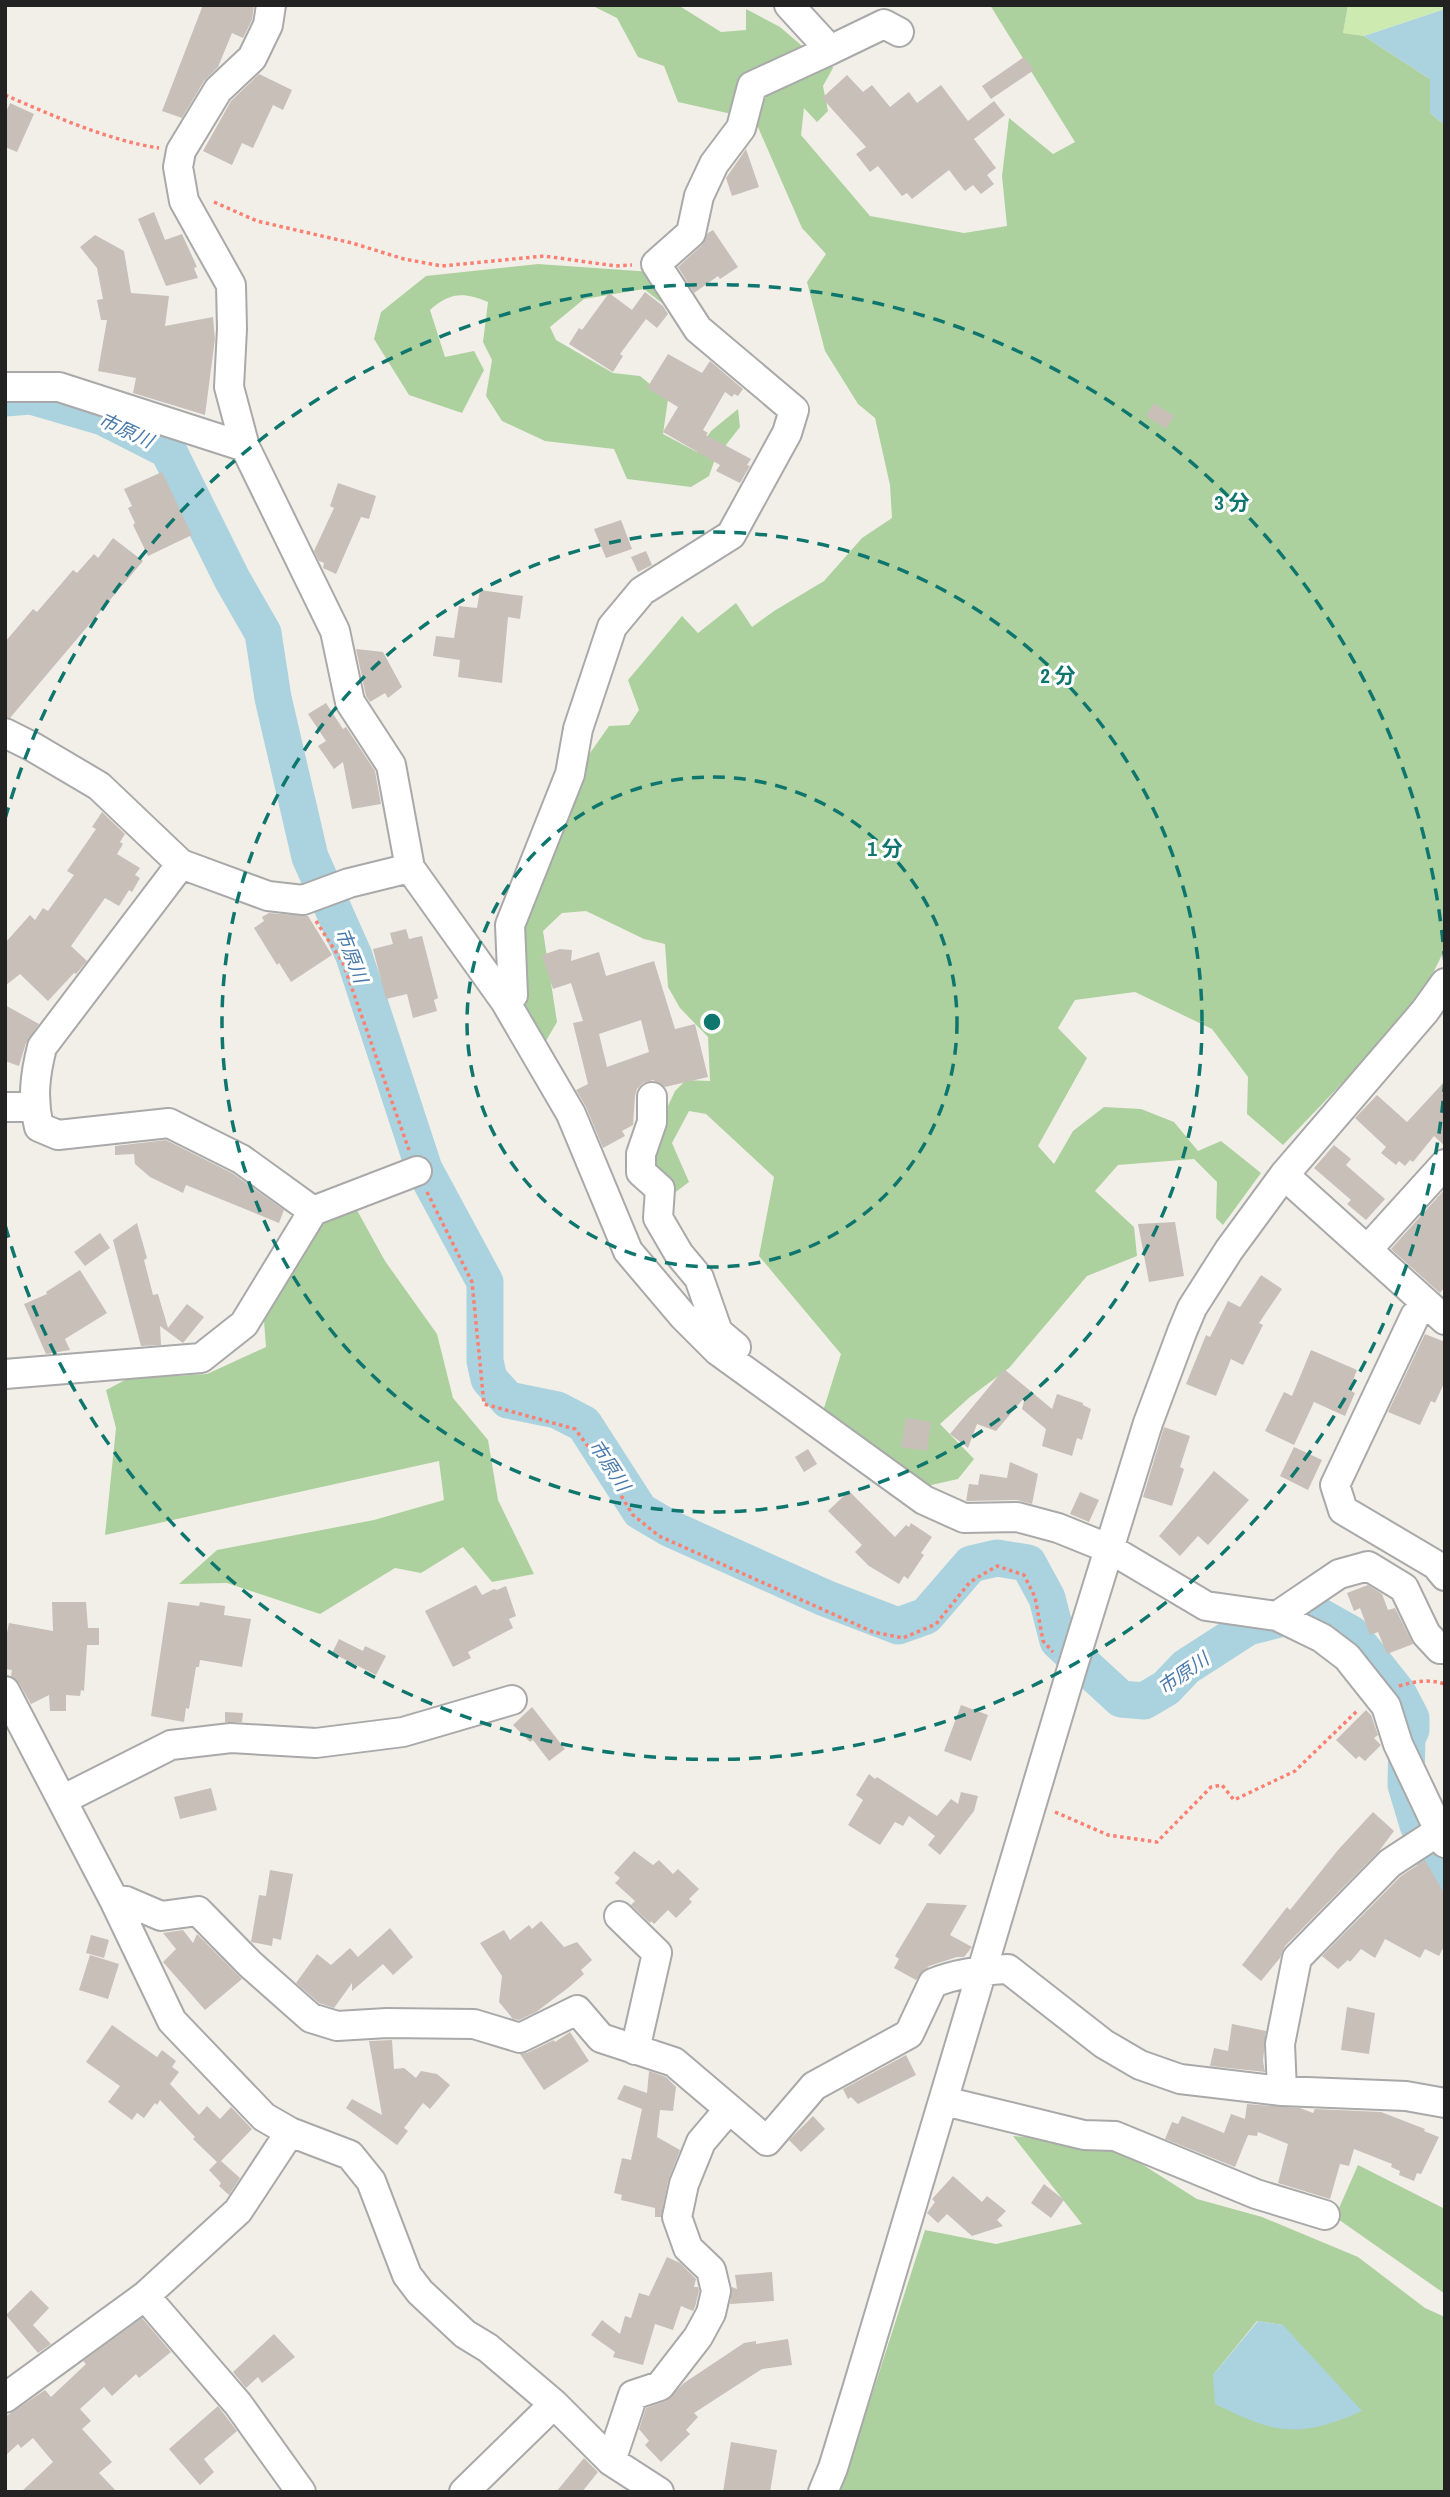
<svg xmlns="http://www.w3.org/2000/svg" width="1450" height="2497" font-family="'Archivo Narrow','Noto Sans JP',sans-serif">
	<style>
		.grass { fill: #cdebb0 }
		.forest { fill: #add19e; fill-rule: evenodd }
		.water { fill: #aad3df }
		.lines { fill: none; stroke-linecap: round; stroke-linejoin: round }
		.river { stroke: #aad3df; stroke-width: 37 }
		.building { fill: #c7bfb8; fill-rule: evenodd }
		.minor-casing { stroke: #a9a9a9; stroke-width: 32 }
		.path { stroke: #fa8072; stroke-width: 3.5; stroke-dasharray: 3.5 3.5; stroke-linecap: butt }
		.minor { stroke: #fff; stroke-width: 28 }
		.ring { fill: none; stroke: #0f766e; stroke-width: 3.5; stroke-dasharray: 12 9 }
		.labels { text-anchor: middle; dominant-baseline: central; stroke-width: 6; stroke-linejoin: round; paint-order: stroke }
		.water-label { font-size: 19px; font-style: italic; fill: #4a7aab; stroke: #fff }
		.centre { fill: #0f766e; stroke: #fff; stroke-width: 3.5 }
		.ring-label { font-size: 21px; text-anchor: middle; font-weight: bold; fill: #0f766e; stroke: #fff; stroke-width: 6; stroke-linejoin: round; paint-order: stroke }
	</style>
	<rect width="100%" height="100%" fill="#f2efe9"/>
	<path class="grass" d="M1348,5H1445V9L1364,36L1343,33Z"/>
	<path class="forest" d="M591,5H678L721,32L746,30V9L780,27L808,51L736,115L678,102L664,66L638,57L617,18Z
		M990,5H1348L1343,33L1364,36L1430,79V113L1445,125V949L1427,985L1368,1056L1283,1145L1247,1114L1248,1077L1212,1029L1135,992L1075,1000L1058,1028L1087,1058L1038,1146L1054,1164L1073,1131L1104,1107L1141,1109L1174,1122L1198,1151L1221,1141L1261,1173L1223,1225L1216,1218L1217,1182L1194,1159L1118,1165L1095,1191L1134,1227L1137,1256L1087,1276L1009,1368L970,1397L940,1424L974,1459L958,1479L918,1488L823,1411L841,1354L759,1256L774,1177L706,1114L689,1111L672,1143L689,1182L665,1200L661,1170L646,1153L675,1091L686,1080L710,1081L708,1037L680,1008L668,987L665,944L644,939L586,911L562,913L543,931L557,1022L543,1046L512,982L519,929L576,773L609,726L629,725L639,710L628,680L682,616L698,633L736,603L752,627L774,611L824,581L862,538L892,518L890,485L875,418L858,404L825,351L807,282L826,254L802,228L754,118L770,90L830,59L833,68L823,86L828,111L817,122L804,108L801,135L870,216L964,233L1007,226L1002,176L1009,118L1053,154L1075,142Z
		M538,264L652,272L672,311L644,289L584,299L550,327L556,340L613,373L640,376L668,399L663,434L697,452L711,431L738,409L740,427L715,459L709,476L691,487L627,479L614,449L545,441L502,421L486,396L492,360L483,342L488,302C464,292 450,292 430,310L445,357L474,351L484,370L462,413L409,395L374,339L381,312L426,276Z
		M353,1203L385,1261L437,1334L453,1398L488,1440L498,1500L534,1574L492,1582L463,1547L421,1573L395,1568L320,1614L227,1583L179,1584L217,1550L374,1520L444,1500L439,1461L105,1535L116,1428L106,1390L127,1379L207,1374L266,1347L263,1307L312,1221Z
		M1013,2136L1110,2144L1197,2199L1262,2217L1358,2257L1425,2308L1445,2317V2492H834L869,2404L925,2230L996,2244L1082,2224ZM1257,2321L1283,2325L1213,2375Z
		M1358,2165L1445,2209V2294L1335,2217Z"/>
	<path class="water" d="M1445,9V125L1430,113V79L1364,36Z
		M1258,2321L1283,2325L1362,2411C1298,2439 1276,2434 1215,2404L1213,2375Z"/>
	<g class="lines">
		<path class="river" d="M5,398L31,396L103,417L168,450L232,579L263,633L273,698L310,857L354,956L424,1169L485,1282V1361L489,1379L508,1400L557,1410L584,1424L640,1511L669,1528L825,1598L898,1626L926,1616L971,1564L997,1558L1028,1563L1047,1598L1058,1641L1121,1699L1144,1701L1166,1688L1186,1667L1248,1627L1310,1611L1351,1634L1398,1693L1411,1718V1730L1407,1738L1406,1785L1418,1825L1445,1879"/>
	</g>
	<path class="building" d="M203,5H254L252,20L243,38L232,33L218,67L204,81L182,118L162,111Z
		M1024,57L1034,70L991,99L982,86Z
		M259,74L292,90L283,110L273,105L253,148L242,143L232,165L203,151L231,101Z
		M847,75L863,92L872,85L890,107L909,92L917,103L941,85L968,121L994,101L1005,115L974,139L996,168L987,175L994,184L981,194L973,185L965,191L949,170L912,199L907,193L902,196L878,166L870,172L856,154L866,147L822,98Z
		M10,103L34,114L17,152L5,147V114Z
		M746,149L759,187L732,196L726,178Z
		M154,212L165,240L182,234L197,267L194,268L198,278L166,286L138,219Z
		M713,230L738,267L720,279L718,276L694,293L678,267L702,245L708,233Z
		M95,235L124,251L131,293L169,296L165,326L213,317L215,339L205,415L133,393L136,378L98,371L107,320H101L97,300L103,299L97,268L80,247Z
		M645,292L663,306L668,314L657,328L646,319L620,354L623,356L613,372L569,344L579,328L582,330L609,293L632,310Z
		M668,354L702,373L710,361L743,389L738,396L734,394L732,397L725,392L703,430L708,433L706,435L751,459L747,465L750,466L740,483L716,471L720,465L663,432L678,407L647,388Z
		M1154,403L1174,416L1166,429L1146,416Z
		M162,472L192,535L148,556L133,525L135,523L128,508L132,506L124,489Z
		M338,483L376,496L369,519L361,517L336,574L323,568L324,563L319,561L314,551L334,508L330,506Z
		M621,520L632,549L606,558L594,529Z
		M113,538L143,561L10,718L5,717V642L33,609L37,612L73,570L77,573L94,554L98,558Z
		M646,551L652,565L638,572L631,557Z
		M480,590L523,596L520,619L508,617L502,683L458,677L460,660L433,656L436,636L454,638L459,606L477,608Z
		M356,649L383,652L402,687L388,698L385,693L370,702L366,696Z
		M326,703L343,729L346,727L375,771L381,804L352,809L343,762L334,769L318,746L326,741L308,714Z
		M102,812L125,834L120,842L123,844L117,854L140,868L135,875L140,878L132,892L129,890L119,906L105,898L71,946L87,961L76,974L74,973L48,1001L20,974L5,986V943L30,915L35,920L43,908L48,911L74,875L67,871L96,829L92,827Z
		M269,913L308,916L332,955L291,982L279,963L277,965L254,928L264,921L262,917Z
		M406,929L409,939L422,936L438,998L434,1000L437,1011L413,1018L407,994L386,999L373,949L393,944L390,933Z
		M560,949L572,950L571,961L599,952L606,976L654,961L675,1029L695,1024L708,1077L665,1087L653,1080L643,1083L637,1089L635,1096L633,1125L622,1131L625,1136L603,1148L586,1107L576,1090L588,1084L573,1023L583,1021L571,983L553,989L542,955ZM641,1020L649,1052L607,1067L599,1034Z
		M5,1005L39,1024L26,1043L19,1066L5,1061Z
		M1445,1081V1146L1434,1136L1413,1162L1410,1160L1405,1166L1399,1161L1396,1165L1381,1153L1386,1147L1355,1118L1377,1095L1407,1122Z
		M166,1140L232,1173L284,1210L279,1223L186,1185L183,1193L150,1177L135,1164L134,1154L115,1155V1146Z
		M1334,1145L1351,1159L1346,1165L1385,1199L1366,1220L1347,1204L1351,1200L1314,1168Z
		M1445,1189V1287L1440,1293L1391,1249Z
		M1175,1222L1184,1276L1149,1282L1138,1224Z
		M137,1223L147,1258L144,1260L153,1295L158,1294L168,1328L187,1304L204,1317L183,1343L160,1326L161,1345L141,1346L113,1240Z
		M100,1233L110,1248L85,1266L74,1252Z
		M80,1270L107,1313L65,1339L70,1350L46,1354L24,1304L47,1294L46,1292Z
		M1261,1275L1282,1289L1259,1323L1263,1325L1243,1365L1231,1359L1216,1396L1186,1384L1206,1335L1210,1337L1228,1301L1240,1307Z
		M1425,1334L1445,1342V1381L1435,1403L1431,1401L1420,1425L1388,1412Z
		M1311,1350L1357,1370L1349,1390L1355,1393L1345,1416L1314,1402L1294,1445L1265,1431L1284,1392L1292,1396Z
		M1004,1369L1052,1409L1057,1394L1083,1403V1405L1091,1409L1082,1440L1077,1438L1072,1456L1042,1446L1046,1429L1022,1409L1025,1397L996,1431L977,1424L968,1448L950,1434Z
		M906,1418L931,1422L927,1451L901,1447Z
		M1164,1427L1190,1436L1180,1467L1184,1469L1172,1506L1143,1497Z
		M1294,1447L1322,1460L1308,1490L1280,1476Z
		M808,1449L817,1464L804,1472L795,1457Z
		M1010,1462L1038,1474L1032,1504L1017,1500L966,1501L969,1484L978,1485L980,1474L1007,1478Z
		M1214,1471L1249,1500L1208,1545L1198,1536L1180,1556L1159,1536Z
		M849,1491L895,1537L906,1525L909,1527L911,1523L932,1537L921,1553L924,1555L908,1579L904,1576L899,1584L869,1566L855,1552L862,1545L828,1511Z
		M1080,1492L1099,1500L1089,1522L1070,1514Z
		M476,1585L482,1595L494,1589L497,1590L506,1586L516,1616L509,1619L513,1628L468,1652L471,1658L453,1667L425,1611Z
		M1368,1585L1382,1594L1388,1610L1395,1608L1413,1644L1387,1654L1378,1632L1370,1635L1360,1608L1354,1611L1347,1593Z
		M52,1602H86L88,1628H99V1645H87L84,1691L81,1690L80,1696L66,1695V1711H50L49,1695L31,1704L19,1683L11,1676L12,1670L5,1669V1642L9,1623L53,1631Z
		M168,1602L199,1606L200,1602L225,1606L224,1615L251,1619L242,1667L200,1660L199,1667H196L189,1709L186,1708L184,1722L151,1716Z
		M339,1639L363,1651L365,1646L386,1656L376,1675L332,1653Z
		M961,1705L988,1715L971,1761L944,1751Z
		M532,1707L565,1749L549,1761L533,1740L530,1742L513,1725Z
		M1366,1710L1371,1715L1378,1735L1374,1738L1381,1745L1365,1761L1359,1756L1356,1759L1336,1740Z
		M225,1712L243,1713L242,1722H225Z
		M869,1774L875,1779L877,1777L937,1816L951,1799L958,1804L961,1792L978,1796L974,1811L940,1855L928,1845L935,1836L909,1816L903,1826L895,1822L880,1845L848,1825L863,1800L856,1795Z
		M211,1788L217,1810L180,1819L174,1797Z
		M1373,1812L1394,1831L1379,1851L1285,1946L1280,1958L1261,1981L1242,1965L1287,1907L1290,1910L1338,1850Z
		M634,1851L653,1865L659,1860L673,1874L678,1869L699,1889L689,1899L692,1902L676,1918L668,1910L654,1924L651,1921L650,1923L631,1905L635,1901L615,1883L620,1878L614,1873Z
		M1425,1860L1445,1895V1944L1439,1956L1425,1949L1420,1958L1385,1939L1375,1958L1361,1949L1350,1962L1348,1960L1338,1969L1322,1956L1401,1876Z
		M270,1870L293,1874L281,1940L273,1938L272,1946L251,1942L259,1895L266,1896Z
		M927,1903L967,1905L950,1935L972,1947L964,1957H957L929,1966L916,1980L894,1968L899,1959L895,1956Z
		M541,1921L564,1947L577,1942L592,1960L581,1970L584,1974L568,1988L536,2012L519,2020L513,2019L499,2002L502,1976L480,1943L504,1930L510,1940L529,1925L532,1929Z
		M390,1928L413,1957L393,1975L383,1964L352,1991V1983L334,2008L319,2003L296,1983L317,1954L331,1965L350,1948L358,1957Z
		M183,1930L193,1943L197,1934L242,1979L205,2010L163,1962L176,1949L163,1933Z
		M91,1935L109,1940L104,1958L86,1953Z
		M90,1955L119,1964L108,1999L79,1990Z
		M1347,2007L1375,2013L1369,2054L1341,2050Z
		M1232,2024L1266,2031L1263,2061L1265,2072L1210,2066L1214,2048L1228,2051Z
		M112,2025L157,2057L162,2050L176,2061L172,2067L179,2072L170,2084L199,2115L207,2106L220,2119L231,2107L252,2129L221,2161L240,2178L229,2195L219,2186L221,2183L209,2170L217,2162L193,2139L195,2137L160,2100L157,2105L155,2103L144,2118L137,2113L132,2120L108,2102L120,2086L86,2062Z
		M570,2032L589,2061L544,2090L520,2054L527,2053L554,2040L555,2042Z
		M392,2040L394,2069L404,2068L416,2078L421,2071L437,2074L450,2085L430,2109L423,2103L404,2128L408,2131L397,2145L346,2108L352,2099L382,2115L369,2041Z
		M906,2055L916,2075L858,2104L851,2097L848,2099L843,2089Z
		M649,2071L666,2077L676,2087L673,2111L660,2110L657,2137L680,2150L668,2181L661,2217H655V2208L621,2200L622,2195L614,2193L622,2158L631,2160L642,2109L617,2099L624,2085L647,2093Z
		M1247,2104L1300,2108L1313,2113L1315,2109L1381,2112L1425,2129L1424,2131L1439,2137L1421,2174L1417,2173L1414,2181L1399,2175L1400,2171L1391,2167L1392,2164L1354,2149L1349,2166L1340,2164L1330,2199L1278,2183L1288,2144L1258,2132L1257,2136L1248,2135L1235,2167L1165,2139L1172,2122L1178,2124L1182,2116L1224,2133L1231,2114L1245,2119Z
		M813,2116L825,2129L801,2152L789,2140Z
		M953,2176L982,2202L987,2196L1006,2211L997,2220L1003,2226L972,2236L947,2214L938,2223L927,2213L935,2202L932,2199Z
		M1044,2184L1064,2200L1051,2218L1031,2203Z
		M667,2257L680,2263L696,2279L694,2287H698L699,2291L695,2307L693,2311L681,2306L673,2330L655,2324L643,2365L613,2357L615,2352L591,2335L602,2320L620,2334L625,2316L631,2318L639,2293L649,2296Z
		M772,2272L774,2301L730,2304L732,2287L737,2289L735,2275Z
		M31,2290L49,2308L33,2325L51,2344L38,2353L6,2315Z
		M142,2318L171,2352L139,2378L136,2374L112,2396L104,2387L80,2409L91,2421L82,2429L112,2462L99,2473L117,2492H21L53,2462L33,2438L21,2448L18,2444L5,2456V2417L45,2390L51,2397L86,2364L83,2361Z
		M274,2334L295,2357L262,2383L258,2377L246,2388L233,2372Z
		M788,2339L792,2365L762,2369L694,2413L698,2417L686,2430L690,2434L661,2462L645,2445L649,2441L639,2429L646,2408L666,2401L684,2383L744,2343L756,2341V2344Z
		M218,2406L237,2431L204,2459L214,2472L200,2485L169,2449Z
		M731,2442L777,2450L770,2492H723Z
		M584,2458L598,2472L582,2492H556Z"/>
	<g class="lines">
		<g class="minor-casing">
			<path id="minor" d="M828,51L884,24L899,32
				M5,387H59L245,447L335,631L350,702L391,765L410,868L505,1001L571,1114L628,1251L683,1316L718,1351L924,1500L964,1518L1017,1517L1058,1528L1110,1549L1206,1606L1277,1616L1322,1638L1347,1657L1386,1706L1398,1744L1445,1843
				M245,447L229,387L232,329L231,285L184,201L178,167L181,151L218,90L252,58L268,25L271,5
				M5,733L33,747L99,786L181,864L268,896L303,900L349,883L410,868
				M181,864L42,1047C35,1075 32,1098 39,1127L58,1135L169,1123L241,1159L313,1211
				M505,1001L513,995L510,925L570,774L578,729L612,627L642,591L731,535L787,433L794,410L698,329L656,264L691,233L699,196L714,164L741,128L752,86L828,51L822,41L789,5
				M652,1097V1122L641,1154V1172L660,1189L658,1218L679,1254L699,1278L718,1332L736,1347
				M5,1107H34
				M1284,1175L1445,1320
				M1367,1250L1445,1164
				M1427,1304L1415,1316L1335,1485L1343,1510L1436,1565L1445,1576
				M5,1374L201,1358L244,1324L313,1211L417,1171
				M1277,1616L1339,1574L1368,1566L1404,1588L1426,1634L1440,1649H1445
				M5,1691L114,1900L172,2021L264,2117L290,2132L350,2155L371,2181L407,2275L420,2292L465,2334L488,2348L554,2404L611,2461L659,2492
				M62,1800L171,1745L231,1738L316,1743L403,1732L512,1700
				M114,1900L126,1901L161,1916L198,1911L250,1964L311,2018L337,2026L387,2023L474,2024L520,2038L577,2010L601,2038L674,2062L767,2141L814,2086L909,2034L933,1983C958,1973 982,1970 1008,1969L1104,2044L1140,2065L1180,2079L1282,2091L1406,2096L1445,2103
				M619,1916L657,1953L635,2050
				M1282,2091L1280,2044L1297,1958L1390,1863L1439,1831
				M944,2101L1084,2135L1115,2136L1256,2194L1325,2215
				M145,2296L238,2404L301,2492
				M5,2398L145,2296L238,2211L290,2132
				M611,2461L633,2395L660,2386L698,2337L711,2313L716,2291L711,2270L688,2248L677,2217L684,2184L701,2142L729,2109
				M464,2492L554,2404
				M823,2492L833,2468L858,2386L1071,1672L1148,1423L1182,1332L1192,1308L1229,1250L1284,1175L1425,1011L1445,983"/>
		</g>
		<path class="path" d="M5,95C51,115 110,141 159,148
			M214,202L257,221L352,243L404,259L442,266L544,256L616,266L632,265
			M316,921L343,963L409,1150
			M427,1192L472,1282L484,1404L575,1429L602,1465L633,1515L659,1536L873,1632L903,1638L936,1624L970,1582L997,1566L1024,1575L1035,1597L1043,1641L1053,1652
			M1399,1686C1415,1681 1429,1679 1445,1684
			M1055,1812L1108,1835L1157,1842L1211,1787L1222,1785L1234,1800L1295,1771L1358,1710"/>
		<use href="#minor" class="minor"/>
	</g>
	<g class="ring">
		<circle cx="712" cy="1022" r="245"/>
		<circle cx="712" cy="1022" r="490"/>
		<path d="M1445 1080A735 735 0 0 1 5 1225M5 819A735 735 0 0 1 1445 964"/>
	</g>
	<g class="labels">
		<g class="water-label">
			<text transform="translate(126 430) rotate(25)">市原川</text>
			<text transform="translate(352 955) rotate(69)">市原川</text>
			<text transform="translate(610 1465) rotate(57)">市原川</text>
			<text transform="translate(1183 1673) rotate(-35)">市原川</text>
		</g>
	</g>
	<circle cx="712" cy="1022" r="10" class="centre"/>
	<g class="ring-label">
		<text x="1232" y="510">3 分</text>
		<text x="1058" y="683">2 分</text>
		<text x="885" y="856">1 分</text>
	</g>
	<rect width="1450" height="2497" fill="none" stroke="#222222" stroke-width="14"/>
</svg>
